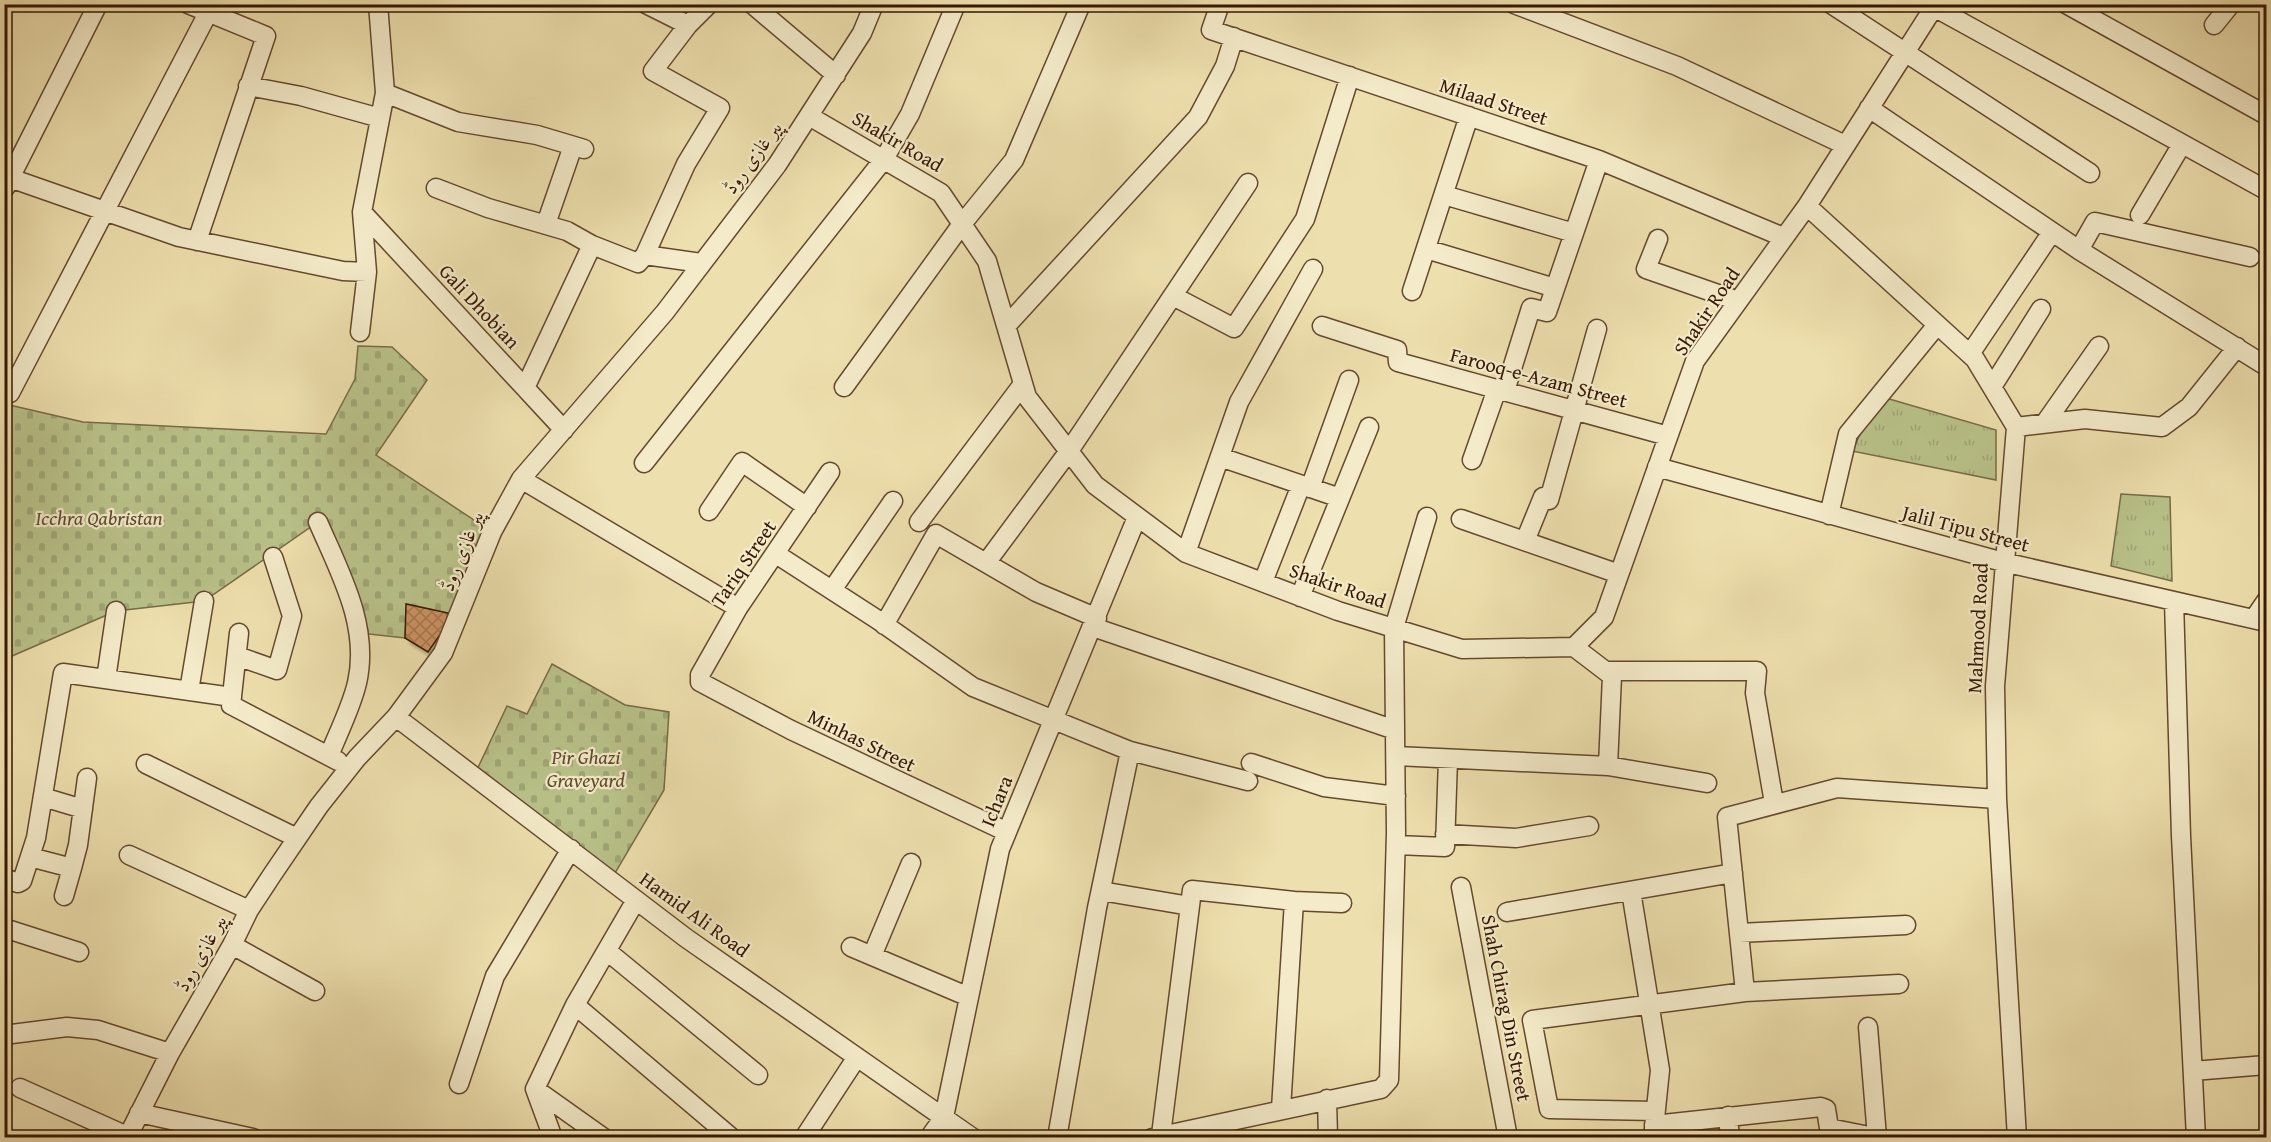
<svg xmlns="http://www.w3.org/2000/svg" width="2271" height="1142" font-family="'Gentium Book Plus',Amiri,serif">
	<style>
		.grass { fill: url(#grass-tufts); stroke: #786c46; stroke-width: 1.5 }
		.cemetery { fill: url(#cemetery-stones); stroke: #786c46; stroke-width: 1.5 }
		.building { fill: url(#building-cross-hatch); stroke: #361703; stroke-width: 1.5; filter: url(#shadow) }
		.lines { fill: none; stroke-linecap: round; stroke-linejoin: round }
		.minor-casing { stroke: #64492e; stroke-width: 21 }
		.minor { stroke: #f4ebca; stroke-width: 18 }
		.labels { text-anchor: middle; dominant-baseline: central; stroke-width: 4.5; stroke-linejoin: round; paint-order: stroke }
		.street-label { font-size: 20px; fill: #361703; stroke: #f4ebca }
		.park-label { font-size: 20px; font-style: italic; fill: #5d4a2c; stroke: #f4ebca }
	</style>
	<defs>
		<pattern id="grass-tufts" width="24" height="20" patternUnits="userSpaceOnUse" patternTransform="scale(1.5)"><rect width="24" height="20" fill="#b9c28a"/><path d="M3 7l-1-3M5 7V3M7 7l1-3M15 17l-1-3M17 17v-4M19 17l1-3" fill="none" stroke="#a0a675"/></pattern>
		<pattern id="cemetery-stones" width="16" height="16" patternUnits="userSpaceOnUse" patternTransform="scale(1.5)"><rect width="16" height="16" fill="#b9c28a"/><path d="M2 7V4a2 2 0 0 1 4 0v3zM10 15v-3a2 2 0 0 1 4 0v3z" fill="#a0a675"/></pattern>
		<pattern id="building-cross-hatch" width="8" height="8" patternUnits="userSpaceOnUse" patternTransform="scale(1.5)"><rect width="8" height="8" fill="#cc9262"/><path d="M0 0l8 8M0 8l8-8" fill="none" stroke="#a6764f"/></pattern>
		<filter id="shadow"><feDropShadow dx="5.5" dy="5.5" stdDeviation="1.5" flood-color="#0004"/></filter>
	</defs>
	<rect width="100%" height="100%" fill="#eee0ae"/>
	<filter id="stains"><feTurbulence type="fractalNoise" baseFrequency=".00333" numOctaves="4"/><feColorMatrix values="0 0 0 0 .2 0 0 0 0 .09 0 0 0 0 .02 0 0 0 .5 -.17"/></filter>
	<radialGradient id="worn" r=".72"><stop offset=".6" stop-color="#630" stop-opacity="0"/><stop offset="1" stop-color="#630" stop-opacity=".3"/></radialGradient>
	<path class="grass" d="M1879,396L1996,430V480L1852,451Z
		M2121,494L2170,497L2172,581L2111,566Z"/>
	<path class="cemetery" d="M358,346L392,347L427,380L376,455L492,532L460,616L407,604L405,638L360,633L318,522L204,601L116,611L5,659V404L83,422L326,434L355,379Z
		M552,664L625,705L669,712L664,790L611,880L474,776L507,706L527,714Z"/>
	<path class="building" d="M406,604L448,613L446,626L428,652L405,638Z"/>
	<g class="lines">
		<g class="minor-casing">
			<path id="minor" d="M188,4L266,36L197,241
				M646,4L688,25L709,4
				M752,4L836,75
				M1220,4L1211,30L1599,160L1783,237
				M1514,4L1677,66L1845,145
				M1831,4L2090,173
				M2066,4L2266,115
				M1934,7L2266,190
				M2214,25L2231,4
				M248,86L301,96L380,118
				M385,93L458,122L537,135L584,149
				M1869,108L2079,250L2266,366
				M809,116L941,193L987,261L1027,397L1095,485L1186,553L1338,611L1462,649L1574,647L1604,617L1695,361L1807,206L1936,4
				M10,178L179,237L343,271L367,272
				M5,188L98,4
				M436,188L488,208L567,231L592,245
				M1444,195L1574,233
				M1807,206L1975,359L2016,427L1995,686L1997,799L2017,1138
				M362,212L564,430
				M2140,215L2182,144
				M546,224L573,146
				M1658,239L1646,269L1738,301
				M1426,249L1555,288
				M2079,250L2095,222L2250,257
				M645,255L686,164L720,108L653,71L688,25
				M1412,291L1469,116
				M1173,296L1234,328L1305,219L1350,76
				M1006,326L1198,117L1225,66L1234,37
				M1322,326L1397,350L1398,362L1668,436
				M360,332L367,272L362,212L385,93L378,4
				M1970,354L2052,232
				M844,387L962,224L1014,160L1081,4
				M1992,387L2041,309
				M525,388L592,245L638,263L645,255L701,263
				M4,391L10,393L208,13
				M1505,391L1531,308L1547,312L1599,160
				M2045,423L2099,346
				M2016,427L2085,419L2162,427L2189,407L2237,347
				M1220,457L1340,498
				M1472,460L1497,389
				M644,463L884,159L910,114L956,4
				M1657,467L2003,562L2266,622
				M830,472L738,608L700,675V682L791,730L1007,832
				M521,479L738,608
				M1310,488L1349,380
				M709,511L742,462L807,507
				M1829,515L1848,434L1937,325
				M1461,519L1619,574
				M318,522C340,573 370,626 357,683C351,708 338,733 329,756
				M919,522L1023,384
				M1525,541L1543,497L1549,500L1597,329
				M1186,553L1239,402L1313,269
				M776,554L878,620L973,687L1130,751L1248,781
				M986,563L1069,451L1248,183
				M1263,582L1301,485
				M832,590L893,501
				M1300,597L1369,427
				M2174,601L2181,836L2196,1138
				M2255,617L2266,601
				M884,625L936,534L1036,592L1097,618
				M1093,627L1395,730
				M239,633L231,705L338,761
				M1574,647L1612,676L1608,766L1707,783
				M237,656L277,670L292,616L273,557
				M1606,671H1757L1755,693L1774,803
				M106,679L116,611
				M189,691L204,601
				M396,717L686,938L973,1138
				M1396,756L1608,766
				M1251,763L1324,787L1396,796
				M146,764L297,838
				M43,797L83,809
				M1445,834L1516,838L1589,826
				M1396,845L1445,847L1448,759
				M129,855L249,910
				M30,857L72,868L64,896
				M72,868L78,845L87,778
				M4,878L18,883L22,881L36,838L63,673L232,697
				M1461,887L1508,1138
				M1101,891L1190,906
				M1631,891L1660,1070L1653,1138
				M636,900L575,1005L732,1138
				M1507,912L1733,873
				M4,928L79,952
				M1739,933L1906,925
				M232,945L315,991
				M851,947L969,997
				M607,951L758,1075
				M872,956L911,863
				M1745,992L1727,817L1837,788L1997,799
				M575,1005L535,1089L604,1138
				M1868,1027L1877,1137
				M4,1035L67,1027L98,1030L170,1053
				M2193,1071L2266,1065
				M459,1084L495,976L571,849
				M20,1088L127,1136
				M535,1089L553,1138
				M1327,1099L1328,1138
				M1281,1109L1294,901L1342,903
				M1655,1111L1549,1109L1532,1020L1745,992L1899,984
				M139,1113L253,1138
				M1728,1116L1730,1138
				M1654,1125L1821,1107L1826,1109L1829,1128L1879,1138
				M1161,1135L1192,890L1294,901
				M127,1138L170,1053L232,945L249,910L272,875L319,806L357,758L396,717L443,653L492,532L521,479L665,312L777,165L862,33L874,4
				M804,1138L857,1057
				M929,1138L944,1117L1000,849L1137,517
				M1057,1138L1097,908L1130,751
				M1152,1138L1381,1089L1389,1080L1396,833L1394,628L1427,517"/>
		</g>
		<use href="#minor" class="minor"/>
	</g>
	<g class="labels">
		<g class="street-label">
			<text transform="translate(1494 101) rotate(18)">Milaad Street</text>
			<text transform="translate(898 141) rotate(30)">Shakir Road</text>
			<text transform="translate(752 157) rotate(-54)">پیر غازی روڈ</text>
			<text transform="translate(480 306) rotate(47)">Gali Dhobian</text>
			<text transform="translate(1706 311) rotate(-56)">Shakir Road</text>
			<text transform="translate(1539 377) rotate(15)">Farooq-e-Azam Street</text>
			<text transform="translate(1966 528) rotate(15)">Jalil Tipu Street</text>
			<text transform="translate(461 551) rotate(-68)">پیر غازی روڈ</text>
			<text transform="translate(743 563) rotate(-56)">Tariq Street</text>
			<text transform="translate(1338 585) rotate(19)">Shakir Road</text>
			<text transform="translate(1977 628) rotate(-87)">Mahmood Road</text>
			<text transform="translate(862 740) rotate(26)">Minhas Street</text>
			<text transform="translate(996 801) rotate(-68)">Ichara</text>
			<text transform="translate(695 914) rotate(36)">Hamid Ali Road</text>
			<text transform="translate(200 953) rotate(-61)">پیر غازی روڈ</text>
			<text transform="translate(1507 1008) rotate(79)">Shah Chirag Din Street</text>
		</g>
		<g class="park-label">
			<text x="99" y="517">Icchra Qabristan</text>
			<text x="586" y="756">Pir Ghazi<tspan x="586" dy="23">Graveyard</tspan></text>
		</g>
	</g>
	<rect width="2271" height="1142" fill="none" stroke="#eee0ae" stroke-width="24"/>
	<rect x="6" y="6" width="2259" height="1130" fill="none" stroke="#361703" stroke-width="3"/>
	<rect x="12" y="12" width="2247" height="1118" fill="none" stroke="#361703" stroke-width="1.5"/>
	<rect width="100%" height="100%" filter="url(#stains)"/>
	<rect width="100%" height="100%" fill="url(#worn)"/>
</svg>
